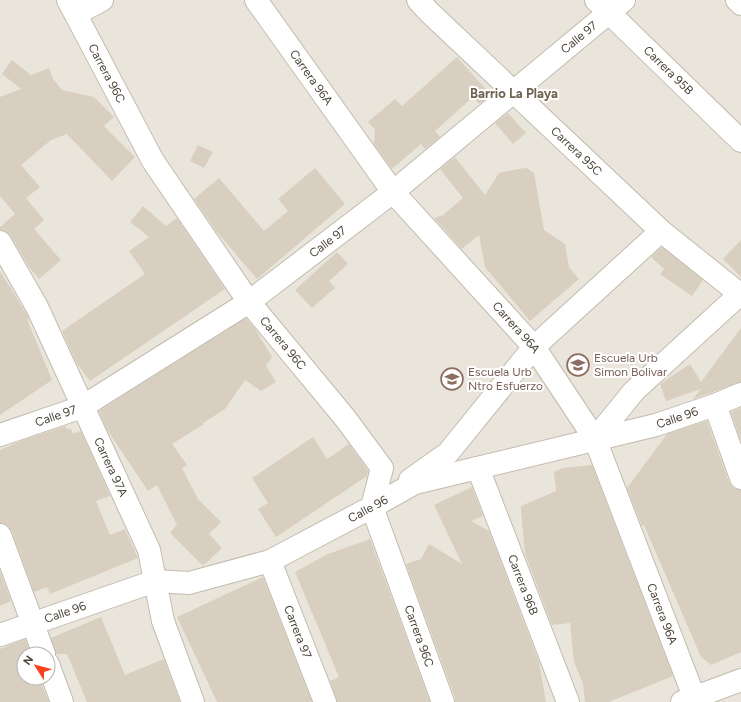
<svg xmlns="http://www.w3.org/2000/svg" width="741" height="702" font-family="Figtree,sans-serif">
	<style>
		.residential { fill: #eae5da; fill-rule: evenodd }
		.building { fill: #d8cfc1 }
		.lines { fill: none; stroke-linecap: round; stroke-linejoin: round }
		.street-casing { stroke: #c2bbae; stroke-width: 24 }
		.street { stroke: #fff; stroke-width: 22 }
		.labels { text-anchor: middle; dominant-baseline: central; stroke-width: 4; stroke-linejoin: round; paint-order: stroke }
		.street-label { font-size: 12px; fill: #4b4439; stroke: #fff }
		.education-label { font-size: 12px; fill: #785e54; stroke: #fff; text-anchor: start }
		.neighbourhood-label { font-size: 13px; font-weight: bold; fill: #6e6250; stroke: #fff }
	</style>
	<rect width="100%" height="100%" fill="#f6f3ec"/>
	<path class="residential" d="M0,0H741V702H0ZM24,654H48V678H24Z"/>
	<path class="building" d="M457,57L491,95L479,104L473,97L435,131L440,137L425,149L421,144L392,169L374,144L375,129L368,122L395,99L402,106Z
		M12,60L31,75L49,68L53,79L62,90L94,97L114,117L104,126L135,157L112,181L67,134L51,140L21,165L40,187L26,198L44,220L34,229L61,260L39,279L29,267L11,236L6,231L0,230V227L15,214L0,196V97L21,89L2,74Z
		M508,113L526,133L513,144L495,123Z
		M198,145L213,152L204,168L190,161Z
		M455,157L485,195L499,173L524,168H527L534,173L544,230L565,244L569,267L579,279L530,321L485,267L479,235L462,249L434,218L443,215L463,198L440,169Z
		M315,168L345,204L257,279L216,231L194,199L219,178L264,231L288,211L278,199Z
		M143,206L166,226L177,218L225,289L90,381L77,364L62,331L145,274L129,251L149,237L130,222Z
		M741,240V277L723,259Z
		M662,247L703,280L692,296L660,274L664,269L651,257Z
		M337,252L348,264L329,281L335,288L312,308L295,290Z
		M0,271L26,313L29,319H27L52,380L0,415Z
		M246,318L255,329L272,357L266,366L276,382L261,391L245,380L225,409L203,423L204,424L172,444L187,465L182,468L198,499L221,522L209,534L222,548L203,566L170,533L177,525L157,485L148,491L106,428L99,411Z
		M741,328V382L693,399L701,389L666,401L660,384L690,364L701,382Z
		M741,408V441L731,412Z
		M707,421L729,482L733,488L741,490V652L711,665L701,657L644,525L642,526L627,488L667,434Z
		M65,426L67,429H71L73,434L81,431L110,496L96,501L110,535L125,529L138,558L50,594L47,587L34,592L12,531L8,525L0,523V450L23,440Z
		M313,437L327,459L349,444L368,471L367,476L276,537L258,509L268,503L252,478Z
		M592,465L673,676L609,702H585L583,684L574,662L570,623L552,625L525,554L521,511V506L556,491L554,472L563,468Z
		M472,487L483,516L471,521L489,531L539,662L546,702H455V698L406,564L421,559L429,544L462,564L434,505Z
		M370,539L430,702H337L330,681L339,677L295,572L328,554Z
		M0,571L11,601L0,606Z
		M263,577L312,702H217L177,617Z
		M101,617L125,675L164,659L180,702H87L67,654H56L51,638Z
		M25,639L31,654H24V678H39L49,702H0V649Z"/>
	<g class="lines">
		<g class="street-casing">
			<g id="street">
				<path id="s1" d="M68,0L153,161L249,302L345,418L382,468L372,507L443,702"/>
				<path id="s2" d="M256,0L393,192L534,347L595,439L696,702"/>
				<path id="s3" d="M418,0L430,13L661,231L741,295"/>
				<path id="s4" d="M596,0L741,141"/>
				<path d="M737,0L741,4"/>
				<path d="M76,14L102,0"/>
				<path id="s5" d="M0,242L37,307L149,550L163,621L193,702"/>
				<path d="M715,405L741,478"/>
				<path id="s6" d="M0,435L82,407L249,302L393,192L624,0"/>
				<path d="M595,439L634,391L740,294"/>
				<path id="s7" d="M478,468L568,702"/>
				<path d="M410,480L448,453L534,347L661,231"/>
				<path d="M0,535L44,654"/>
				<path id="s8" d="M270,561L325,702"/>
				<path id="s9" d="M0,635L155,581L189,583L270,561L372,507L415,483L656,425L715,405L741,394"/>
				<path d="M48,664L62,702"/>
				<path d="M682,702L741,680"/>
			</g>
		</g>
		<use href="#street" class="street"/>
	</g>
	<defs>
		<g id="school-ring" transform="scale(1.15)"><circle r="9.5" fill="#fff" stroke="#8d6e63" stroke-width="1.5"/><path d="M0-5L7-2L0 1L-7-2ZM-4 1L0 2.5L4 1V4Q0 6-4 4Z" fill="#8d6e63"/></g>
	</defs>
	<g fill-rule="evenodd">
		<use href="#school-ring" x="578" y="365"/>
		<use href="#school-ring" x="452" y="379"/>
	</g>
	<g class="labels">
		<g class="street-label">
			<text stroke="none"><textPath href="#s6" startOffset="707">Calle 97</textPath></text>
			<text stroke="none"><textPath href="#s4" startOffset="101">Carrera 95B</textPath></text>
			<text stroke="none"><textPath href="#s1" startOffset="83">Carrera 96C</textPath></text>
			<text stroke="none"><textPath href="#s2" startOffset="95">Carrera 96A</textPath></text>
			<text stroke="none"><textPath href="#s3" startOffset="219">Carrera 95C</textPath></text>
			<text stroke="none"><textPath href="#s6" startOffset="383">Calle 97</textPath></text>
			<text stroke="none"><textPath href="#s2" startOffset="419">Carrera 96A</textPath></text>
			<text stroke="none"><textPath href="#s1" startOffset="406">Carrera 96C</textPath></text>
			<text stroke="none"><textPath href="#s6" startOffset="59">Calle 97</textPath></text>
			<text stroke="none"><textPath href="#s9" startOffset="717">Calle 96</textPath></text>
			<text stroke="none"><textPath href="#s5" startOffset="251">Carrera 97A</textPath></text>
			<text stroke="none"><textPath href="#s9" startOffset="393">Calle 96</textPath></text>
			<text stroke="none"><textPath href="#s7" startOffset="125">Carrera 96B</textPath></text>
			<text stroke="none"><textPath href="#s9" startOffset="69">Calle 96</textPath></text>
			<text stroke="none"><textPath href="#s2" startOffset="743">Carrera 96A</textPath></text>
			<text stroke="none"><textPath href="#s8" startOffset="76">Carrera 97</textPath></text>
			<text stroke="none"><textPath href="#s1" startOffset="743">Carrera 96C</textPath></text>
		</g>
		<g class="education-label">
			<text x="594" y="358">Escuela Urb<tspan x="594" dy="14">Simon Bolivar</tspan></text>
			<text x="468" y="372">Escuela Urb<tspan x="468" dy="14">Ntro Esfuerzo</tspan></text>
		</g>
		<g class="neighbourhood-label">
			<text x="514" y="93">Barrio La Playa</text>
		</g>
	</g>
	<g transform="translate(36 666) rotate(306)"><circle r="19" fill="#ffffff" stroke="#b7b4b0"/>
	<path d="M0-3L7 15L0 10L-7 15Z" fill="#fc3f1d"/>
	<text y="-6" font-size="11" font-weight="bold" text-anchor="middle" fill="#4b4439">N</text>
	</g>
</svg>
